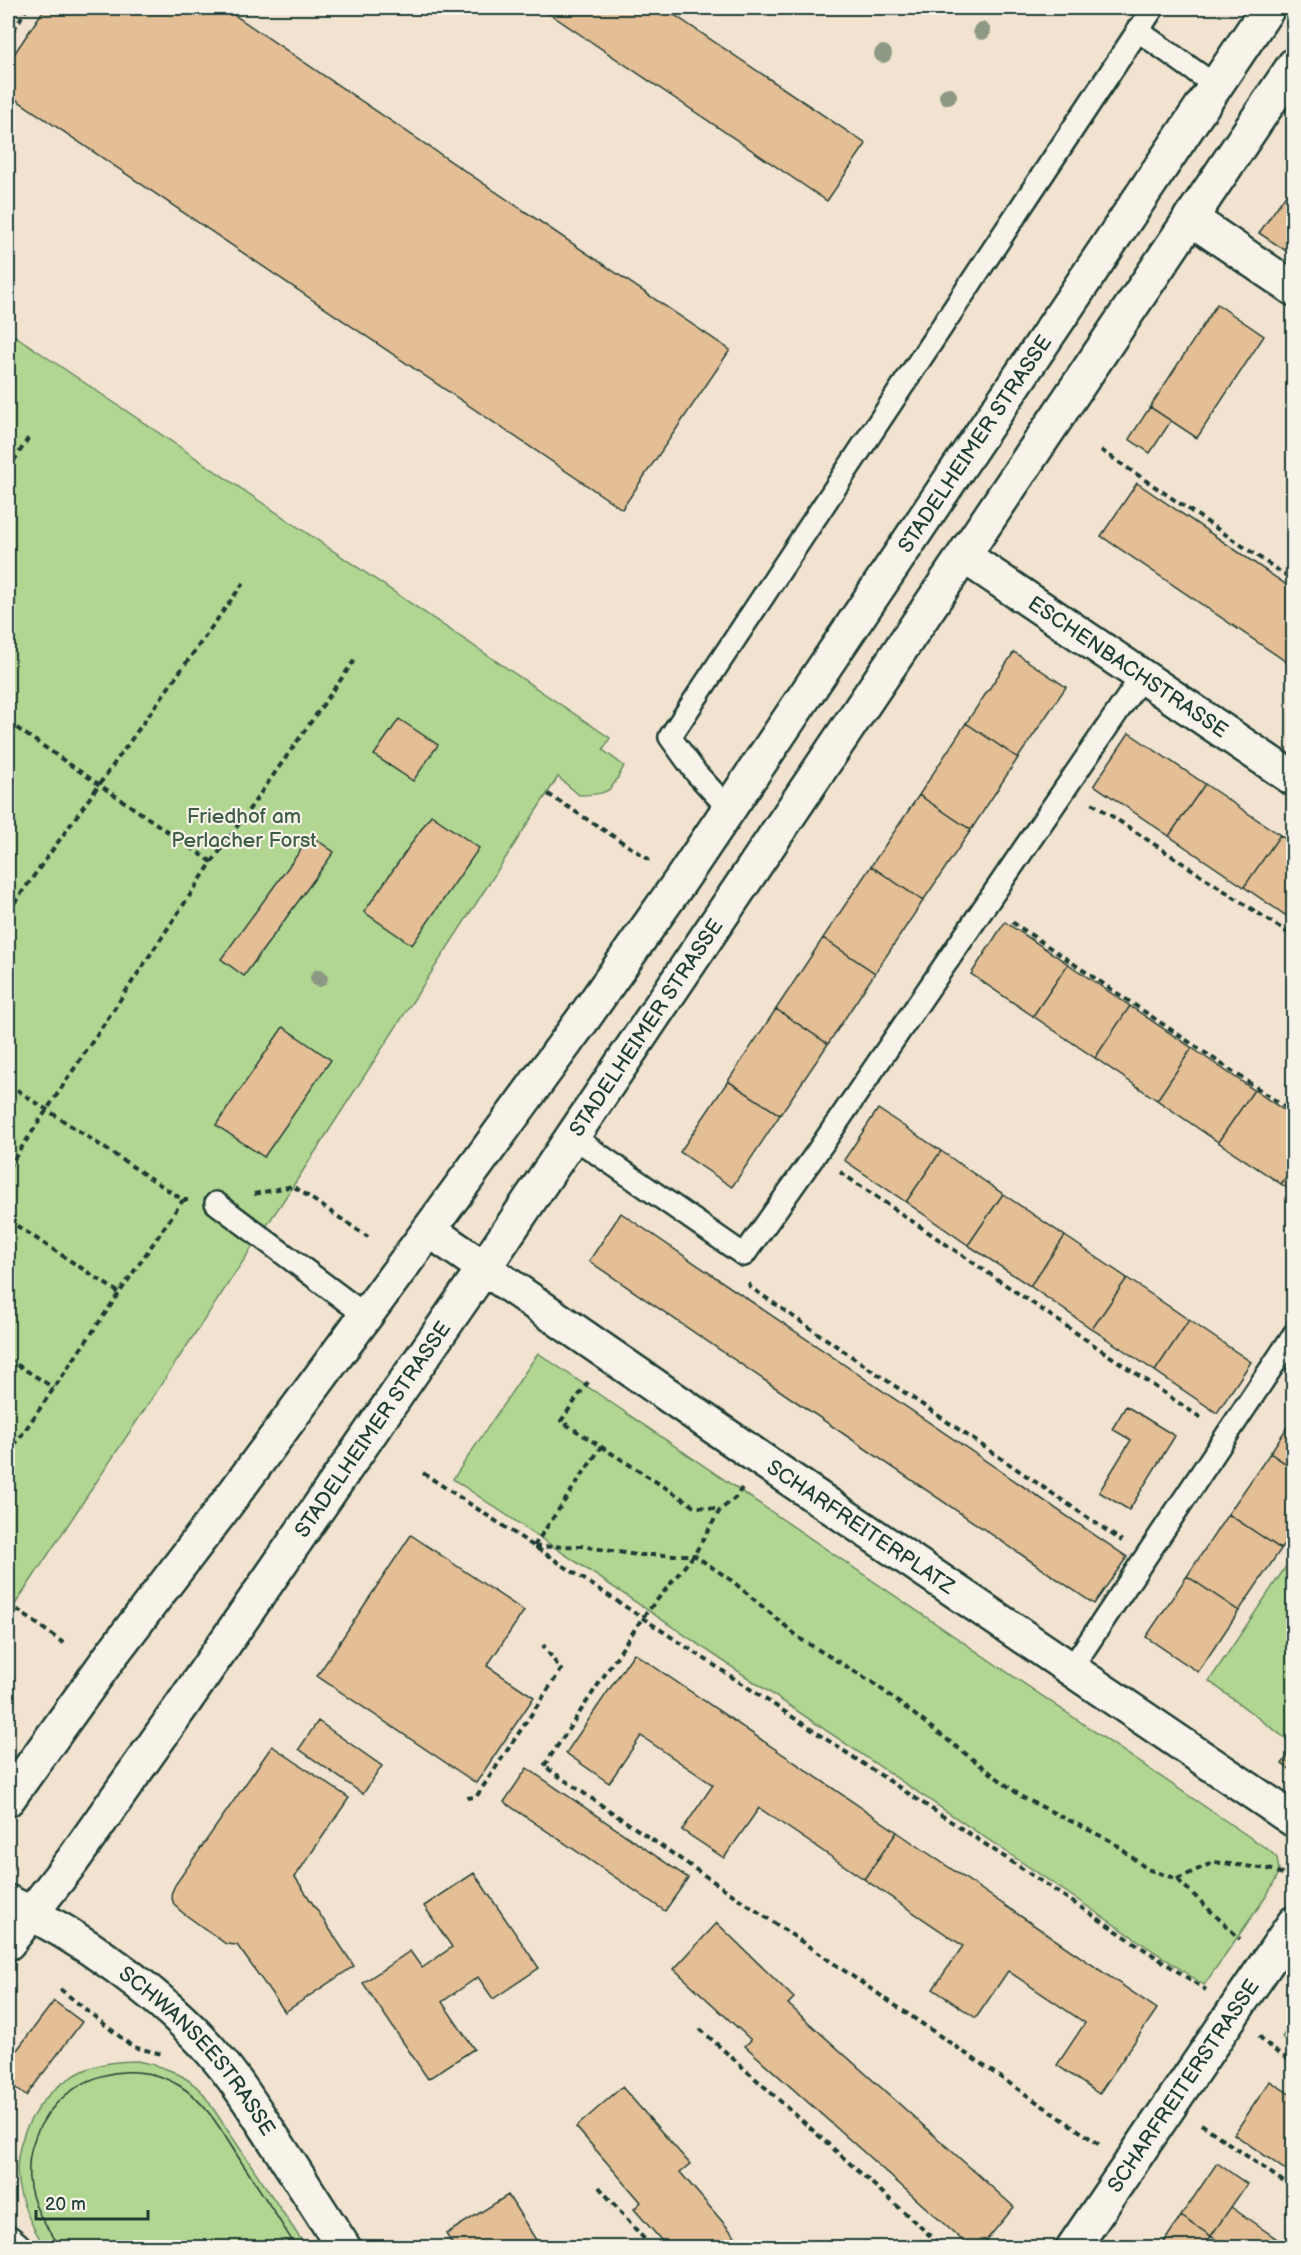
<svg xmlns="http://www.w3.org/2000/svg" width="1301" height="2255" font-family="'Balsamiq Sans',sans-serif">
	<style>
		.green { fill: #b0d691; stroke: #688a62; stroke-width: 1.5 }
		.building { fill: #e4be95; stroke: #1f3d34; stroke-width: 1.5 }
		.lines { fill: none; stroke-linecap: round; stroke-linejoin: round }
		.service-casing { stroke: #1f3d34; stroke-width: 26 }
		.minor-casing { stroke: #1f3d34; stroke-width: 38 }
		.secondary-casing { stroke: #1f3d34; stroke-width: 38 }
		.path { stroke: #1f3d34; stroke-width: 4; stroke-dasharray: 6 4.5; stroke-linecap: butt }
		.service { stroke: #f7f3e8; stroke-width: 21 }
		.minor { stroke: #f7f3e8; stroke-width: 33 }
		.secondary { stroke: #f7f3e8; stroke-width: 33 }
		.tram { stroke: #1f3d34; stroke-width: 1.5 }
		.tree { fill: #8d9984 }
		.labels { text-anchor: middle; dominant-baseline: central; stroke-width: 4.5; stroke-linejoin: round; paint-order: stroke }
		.street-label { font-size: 21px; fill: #1f3d34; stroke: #f7f3e8 }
		.park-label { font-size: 21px; fill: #3c5c47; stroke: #f7f3e8 }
	</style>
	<rect width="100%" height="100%" fill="#f1e3cf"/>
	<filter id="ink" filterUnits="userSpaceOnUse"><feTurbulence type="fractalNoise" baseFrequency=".0167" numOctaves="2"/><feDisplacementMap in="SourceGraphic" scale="12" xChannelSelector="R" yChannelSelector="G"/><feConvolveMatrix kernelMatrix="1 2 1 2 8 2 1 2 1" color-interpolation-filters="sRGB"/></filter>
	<g filter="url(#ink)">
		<path class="green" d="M8,331L610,738L603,750L624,766C610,793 610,794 579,795L558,777L293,1186L8,1615Z
			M538,1353L1270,1851L1277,1858L1279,1870L1277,1877L1267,1895L1204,1985L453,1479Z
			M1293,1556L1294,1744H1293L1209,1681Z
			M1293,2020V2045L1282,2037Z
			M137,2061C162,2066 184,2073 202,2092L306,2247H45C32,2227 22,2207 18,2183C12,2138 39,2093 79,2073C97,2063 117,2061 137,2061Z"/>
		<path class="building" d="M45,8H224L730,350L622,509L8,94V63Z
			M541,8H664L866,144L827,201Z
			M1294,183V256L1259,233Z
			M1217,304L1264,336L1197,438L1150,407Z
			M1150,407L1171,421L1150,453L1129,439Z
			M1137,483L1294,590V667L1101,536Z
			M1014,652L1066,687L1018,758L966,723Z
			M399,719L438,745L413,781L374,755Z
			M966,723L1018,758L971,830L919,795Z
			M1129,733L1205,784L1169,836L1094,785Z
			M1205,784L1280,835L1244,887L1169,836Z
			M919,795L971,830L923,901L871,866Z
			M431,815L479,848L412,945L364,912Z
			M1280,835L1294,845V921L1244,887Z
			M311,836L334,852L244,976L221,959Z
			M871,866L923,901L875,973L823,938Z
			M1005,922L1068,964L1033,1016L971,974Z
			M823,938L875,973L828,1044L776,1009Z
			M1068,964L1130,1006L1095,1058L1033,1016Z
			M1130,1006L1192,1048L1157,1100L1095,1058Z
			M776,1009L828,1044L780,1115L728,1081Z
			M283,1027L331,1060L264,1157L216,1125Z
			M1192,1048L1254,1090L1218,1142L1157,1100Z
			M728,1081L780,1115L732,1187L680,1152Z
			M1254,1090L1294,1117V1166L1281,1184L1218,1142Z
			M878,1109L941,1151L906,1202L844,1160Z
			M941,1151L1003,1194L968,1245L906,1202Z
			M1294,1166V1193L1281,1184Z
			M1003,1194L1065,1236L1030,1286L968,1245Z
			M621,1213L1127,1557L1094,1604L589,1261Z
			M1065,1236L1127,1278L1092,1329L1030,1286Z
			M1127,1278L1189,1320L1155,1371L1092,1329Z
			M1189,1320L1251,1362L1217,1413L1155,1371Z
			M1126,1406L1175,1436L1129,1510L1099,1492L1131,1440L1112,1429Z
			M1294,1417V1469L1270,1453Z
			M1270,1453L1294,1469V1530L1281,1549L1228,1514Z
			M1228,1514L1281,1549L1239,1611L1187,1576Z
			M411,1535L524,1611L487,1666L534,1697L476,1783L317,1676Z
			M1187,1576L1239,1611L1198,1672L1146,1637Z
			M634,1653L897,1832L864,1879L759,1808L724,1858L682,1830L713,1785L641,1736L609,1783L566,1753Z
			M318,1721L382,1766L363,1794L299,1749Z
			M272,1746L349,1798L295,1877L354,1966L285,2012L237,1945L226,1944L183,1913L174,1905L171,1894L175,1885Z
			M1290,1753L1294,1755V1772L1282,1764Z
			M527,1768L688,1878L665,1911L504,1802Z
			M897,1832L1157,2009L1099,2094L1057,2065L1085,2023L1008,1971L976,2018L933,1989L963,1946L864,1879Z
			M474,1873L539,1968L493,1999L478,1977L442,2002L474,2049L428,2079L363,1983L410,1951L422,1968L452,1947L424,1906Z
			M717,1923L794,1998L788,2004L1014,2207L980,2248H971L745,2046L751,2040L674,1969Z
			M54,2001L82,2022L26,2096L8,2082V2062Z
			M1270,2081L1294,2097V2176L1234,2134Z
			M622,2087L690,2164L680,2172L745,2248H668L634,2209L641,2202L576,2127Z
			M1217,2163L1247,2184L1211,2236L1181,2216Z
			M508,2195L541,2248H455L446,2234Z
			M1231,2207L1290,2248H1228L1211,2236Z
			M1181,2216L1211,2236L1203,2248H1160Z"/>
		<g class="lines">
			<g class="service-casing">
				<path id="service" d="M1137,30L1216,86
					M729,809L696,773L670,737L1153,8
					M572,1136L744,1255L815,1155L1142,676
					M216,1203L365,1315
					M1071,1669L1294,1334"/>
			</g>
			<g class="minor-casing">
				<g id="minor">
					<path d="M1190,218L1294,289"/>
					<path id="s1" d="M964,556L1294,779"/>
					<path id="s2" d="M429,1230L762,1460L1294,1820"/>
					<path id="s3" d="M1073,2248L1294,1923"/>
				</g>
			</g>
			<g class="secondary-casing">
				<g id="secondary">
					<path id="s4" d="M8,1799L112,1654L222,1510L429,1230L586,1015L681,880L1268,8"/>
					<path id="s5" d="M8,1902C79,1935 159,1992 212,2052C236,2079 255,2110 275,2141C298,2176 321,2212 344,2248"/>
					<path id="s6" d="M8,1943L73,1860L185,1701L484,1268L1294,65"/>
					<path d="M8,2243L14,2248"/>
				</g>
			</g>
			<path class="path" d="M8,39L27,8
				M1101,450L1294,581
				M8,470L29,437
				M8,722L212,862
				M548,794L650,860
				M1092,803L1294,937
				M8,912L244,582
				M1012,922L1294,1113
				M8,1084L183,1200H188
				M8,1168L212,862L356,658
				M840,1172L1201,1418
				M254,1194L293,1186L368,1237
				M8,1220L118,1292
				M749,1283L750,1287L1122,1541
				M8,1359L54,1388
				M588,1382L561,1421L694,1506L720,1510
				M8,1455L183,1200
				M423,1473L1206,1990
				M742,1488L735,1498L720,1510L694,1555L643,1617L544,1766L1100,2145
				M534,1546L601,1447
				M535,1547L581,1546L637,1555H694L731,1580L802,1640L872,1682L1022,1797L1111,1841L1147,1869L1177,1879L1240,1939
				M8,1603L66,1645
				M467,1798L476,1797L561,1670L543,1645
				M1177,1879L1214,1862L1269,1869L1294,1878
				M60,1989L133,2047L162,2054
				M700,2029L944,2248
				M1259,2036L1271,2048L1294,2063
				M1201,2124L1294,2189
				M599,2187L652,2248"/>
			<use href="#service" class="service"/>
			<use href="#minor" class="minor"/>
			<use href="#secondary" class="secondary"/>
			<path class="tram" d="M62,2248C46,2228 31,2205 29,2179C23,2100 112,2044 180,2086C208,2103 225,2137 242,2163C261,2191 279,2220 297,2248"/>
		</g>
		<g class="tree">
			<circle cx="982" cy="31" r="9"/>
			<circle cx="883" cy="54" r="9"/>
			<circle cx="948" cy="96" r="9"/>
			<circle cx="319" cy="978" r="9"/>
		</g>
	</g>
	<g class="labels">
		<g class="street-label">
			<text stroke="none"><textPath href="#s4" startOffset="1665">STADELHEIMER STRASSE</textPath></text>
			<text stroke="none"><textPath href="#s1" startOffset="198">ESCHENBACHSTRASSE</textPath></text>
			<text stroke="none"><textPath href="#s6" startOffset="1116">STADELHEIMER STRASSE</textPath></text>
			<text stroke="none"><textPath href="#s6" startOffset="630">STADELHEIMER STRASSE</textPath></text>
			<text stroke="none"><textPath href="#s2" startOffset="524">SCHARFREITERPLATZ</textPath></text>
			<text stroke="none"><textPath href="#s5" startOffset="244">SCHWANSEESTRASSE</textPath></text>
			<text stroke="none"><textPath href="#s3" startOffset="196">SCHARFREITERSTRASSE</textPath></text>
		</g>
		<g class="park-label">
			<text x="244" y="816">Friedhof am<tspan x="244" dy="24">Perlacher Forst</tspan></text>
		</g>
	</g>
	<rect width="1301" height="2255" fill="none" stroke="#f7f3e8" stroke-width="30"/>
	<rect x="15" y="15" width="1271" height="2225" fill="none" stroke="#1f3d34" stroke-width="2" filter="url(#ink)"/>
	<path d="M36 2210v9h112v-9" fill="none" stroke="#1f3d34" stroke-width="3"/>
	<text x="45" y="2210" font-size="18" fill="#1f3d34" stroke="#f7f3e8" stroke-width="4.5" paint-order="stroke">20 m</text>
</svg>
